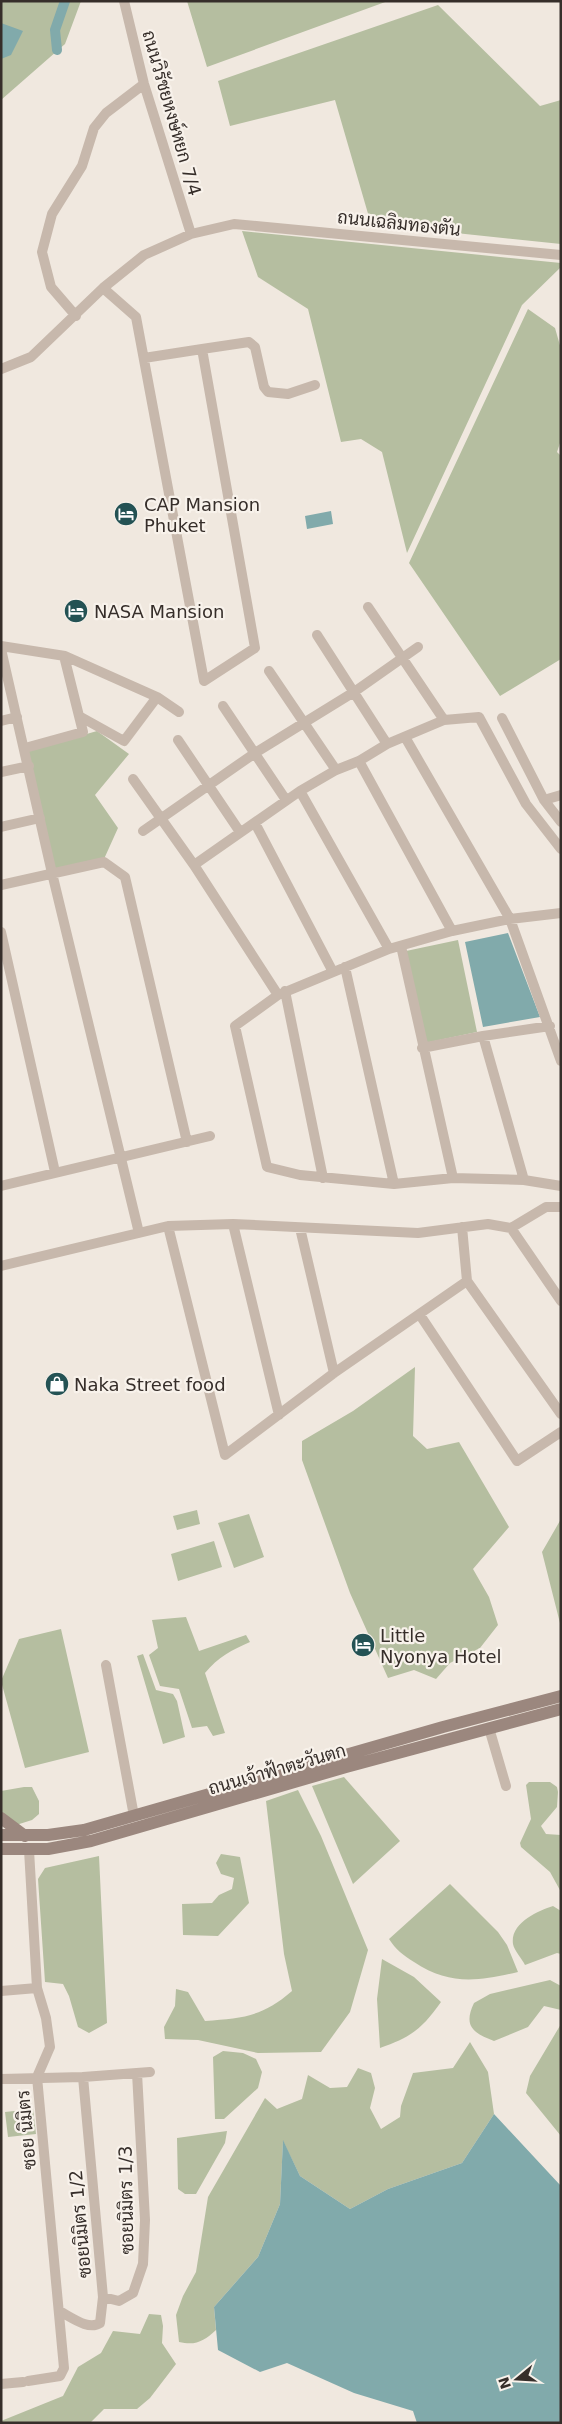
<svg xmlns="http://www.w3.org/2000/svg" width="562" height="2424" font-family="'DejaVu Sans',Sarabun,sans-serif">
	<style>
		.green { fill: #b5bea0 }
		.water { fill: #81aaab }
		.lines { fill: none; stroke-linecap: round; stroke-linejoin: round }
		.canal { stroke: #81aaab; stroke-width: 10 }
		.street { stroke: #c7b8ac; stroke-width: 10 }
		.secondary { stroke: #9b877e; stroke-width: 12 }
		.labels { text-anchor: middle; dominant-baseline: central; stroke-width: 4.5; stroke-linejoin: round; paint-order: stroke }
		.street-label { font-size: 18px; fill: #362e2a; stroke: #f8f2eb }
		.poi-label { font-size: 18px; fill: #362e2a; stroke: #f8f2eb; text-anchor: start }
	</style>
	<rect width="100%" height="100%" fill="#f0e8df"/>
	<path class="green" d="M1,1H81L65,44L1,100Z
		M187,1H388L207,67Z
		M438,5L540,106L561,100V244L371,224L335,100L230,126L218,81Z
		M242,231L561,263V267L522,305L407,553L382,452L361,439L341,442L308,309L258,277Z
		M528,309L555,328L561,349V440L557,452L561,456V659L500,696L409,563Z
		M97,731L129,754L95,795L118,828L104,859L54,870L28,751Z
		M458,940L477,1032L425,1043L406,951Z
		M415,1367L413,1436L427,1449L459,1442L509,1527L473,1569L489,1597L498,1625L480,1648L450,1663L436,1679L414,1670L388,1678L350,1593L302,1460V1441L353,1411Z
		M197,1510L200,1524L177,1530L173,1516Z
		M249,1514L264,1557L234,1568L218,1523Z
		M561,1519V1627L542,1552Z
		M214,1541L222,1567L178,1581L171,1554Z
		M186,1617L199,1651L246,1635L250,1642C232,1650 218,1657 205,1673L225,1733L213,1736L207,1726L192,1728L179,1689L160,1686L149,1655L158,1648L152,1620Z
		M61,1629L89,1752L25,1768L1,1681L19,1639Z
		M143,1654L156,1690L173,1694L177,1701L185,1737L163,1744L137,1656Z
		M344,1777L400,1841L353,1884L312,1786Z
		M529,1782H550L557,1787L558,1792L557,1807L541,1826L546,1834L561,1835V1892L550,1872L521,1847L520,1843L531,1819L526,1785Z
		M24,1787H32L39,1801V1814L32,1820L13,1826L1,1813V1791Z
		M298,1790L321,1836L368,1950L350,2012L321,2052L258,2053L198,2040L165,2039L164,2027L175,2006L176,1989L188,1992L205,2021C243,2018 262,2017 292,1991L284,1954L266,1801Z
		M221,1854L240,1857L249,1903L218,1936L183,1935L182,1904L212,1903L219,1895L232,1889L234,1878L221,1874L216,1863Z
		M99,1856L107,2023L89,2033L78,2027L69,1996L63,1984L45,1982L38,1879L45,1868Z
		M450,1884L498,1932L507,1945L518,1972C479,1981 450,1986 414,1962C403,1955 396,1950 389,1939Z
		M553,1906L561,1911V1954L557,1953L525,1965C522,1959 514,1950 513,1944C510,1923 538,1911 553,1906Z
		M382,1959L414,1977L441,2002C422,2029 411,2037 380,2048L377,1999Z
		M550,1980L561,1986V2010L544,2006L528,2027L494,2041C473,2033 463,2026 474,2003L490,1994Z
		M561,2024V2136L526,2093L530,2076Z
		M470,2042L488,2072L494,2114L462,2163L388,2189L350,2209L300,2176L283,2141L280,2204L258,2257L214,2307L216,2330C204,2341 196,2346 179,2342L176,2315L183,2296L196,2272L208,2197L265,2098L277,2109L302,2099L308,2075L330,2088L347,2087L358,2068L371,2073L375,2088L370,2108L381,2129L400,2117L401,2106L413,2073L453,2068Z
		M223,2051L243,2053L256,2059L262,2072L258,2088L224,2119H215L213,2057Z
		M33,2109L36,2134L8,2137L5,2112Z
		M227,2131L225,2143L196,2194H185L178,2189L177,2138Z
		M149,2314L161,2315L163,2326L162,2343L176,2364L150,2398L137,2409H104L90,2423H1V2421L63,2396L78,2367L101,2353L113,2331L140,2334Z"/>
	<path class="water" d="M1,23L23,31L11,55L1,59Z
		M331,511L333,524L307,529L305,516Z
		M508,933L540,1017L483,1027L465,942Z
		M494,2114L561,2186V2423H417L413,2411L354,2393L287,2363L260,2372L218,2350L214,2307L258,2257L280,2204L283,2140L300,2176L350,2209L388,2189L462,2163Z"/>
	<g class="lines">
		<path class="canal" d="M57,50L55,30L65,1"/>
		<path class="street" d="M124,1L144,84L191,234
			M103,288L136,317L204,681L255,648L202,349L144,358
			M76,316L51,287L42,252L52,214L82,166L94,128L106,113L144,84
			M202,349L249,342L255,347L264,387L268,392L288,394L315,385
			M1,369L31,357L103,288L144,255L191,234L234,224L561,255
			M368,607L444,720
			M317,635L387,744
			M1,646L65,656L157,697L179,712
			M1,649L52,873L139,1233
			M64,656L79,716
			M269,671L336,770
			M223,706L286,800
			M502,718L544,800L561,822
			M1,721L17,717
			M405,737L510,919L561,1061
			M178,740L240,832
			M25,748L83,732L79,716L124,741L157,697
			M359,761L452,931
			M1,772L29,766
			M133,779L194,865L278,995
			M300,791L389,949
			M544,800L561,795
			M255,823L333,972
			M1,827L40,818
			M143,831L255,753L354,692L418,647
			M194,865L300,791L336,770L359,761L387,744L444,720L479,717L526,804L561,849
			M1,885L104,862L125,877L187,1142
			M561,913L510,919L452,931L389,949L278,995L235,1026L267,1167L300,1175L394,1184L453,1178L524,1180L561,1186
			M1,932L55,1172
			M401,946L453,1178
			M345,967L394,1184
			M285,991L323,1178
			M483,1036L524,1180
			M422,1048L483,1036L550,1026
			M1,1186L210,1136
			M233,1224L279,1415
			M168,1226L225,1455L334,1373L467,1281
			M462,1227L467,1281L561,1414
			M300,1228L334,1373
			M511,1228L561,1301
			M1,1266L168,1226L233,1224L418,1233L488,1224L511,1228L546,1207H561
			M420,1315L517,1461L561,1432
			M106,1665L134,1816
			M489,1728L506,1786
			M1,1991L37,1988
			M1,2079L83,2077L150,2072
			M103,2297L119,2301L133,2293L143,2264L145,2220L137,2073
			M59,2311C70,2316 88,2331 100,2323L103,2297L83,2077
			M28,2381L60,2376L64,2368L37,2077L50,2047L46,2018L37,1988L29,1850
			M1,2384L23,2382"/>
		<path class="secondary" d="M1,1818L25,1836
			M1,1835H48L84,1830L443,1727L561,1696
			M1,1849H48L91,1841L346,1767L561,1709"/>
	</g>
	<defs>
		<g id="hotel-disc" transform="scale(1.25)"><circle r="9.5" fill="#245254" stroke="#f8f2eb"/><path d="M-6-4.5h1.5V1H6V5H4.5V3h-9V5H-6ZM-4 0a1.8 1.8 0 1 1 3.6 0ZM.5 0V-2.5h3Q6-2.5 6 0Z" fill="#fff"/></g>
		<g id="shop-disc" transform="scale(1.25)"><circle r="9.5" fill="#245254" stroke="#f8f2eb"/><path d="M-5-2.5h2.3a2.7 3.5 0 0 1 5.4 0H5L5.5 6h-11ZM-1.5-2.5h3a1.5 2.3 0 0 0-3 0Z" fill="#fff"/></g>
	</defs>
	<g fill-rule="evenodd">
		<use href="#hotel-disc" x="126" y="514"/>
		<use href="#hotel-disc" x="76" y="611"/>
		<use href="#shop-disc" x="57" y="1384"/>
		<use href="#hotel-disc" x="363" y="1645"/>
	</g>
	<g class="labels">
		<g class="street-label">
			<text transform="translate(172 113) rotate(74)">ถนนวิรัชยหงษ์หยก 7/4</text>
			<text transform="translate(399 223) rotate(6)">ถนนเฉลิมทองตัน</text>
			<text transform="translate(277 1769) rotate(-16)">ถนนเจ้าฟ้าตะวันตก</text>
			<text transform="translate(26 2130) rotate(-95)">ซอย นิมิตร</text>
			<text transform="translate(126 2200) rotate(-91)">ซอยนิมิตร 1/3</text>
			<text transform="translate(80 2224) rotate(-95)">ซอยนิมิตร 1/2</text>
		</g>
		<g class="poi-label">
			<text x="144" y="504">CAP Mansion<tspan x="144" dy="21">Phuket</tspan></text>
			<text x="94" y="611">NASA Mansion</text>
			<text x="74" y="1384">Naka Street food</text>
			<text x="380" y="1635">Little<tspan x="380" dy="21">Nyonya Hotel</tspan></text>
		</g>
	</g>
	<rect width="562" height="2424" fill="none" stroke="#362e2a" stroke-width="5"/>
	<g transform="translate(517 2379) rotate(252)" stroke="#f8f2eb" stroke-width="4" paint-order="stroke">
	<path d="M0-4L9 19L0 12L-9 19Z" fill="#362e2a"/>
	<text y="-8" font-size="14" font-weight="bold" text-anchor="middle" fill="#362e2a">N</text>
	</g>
</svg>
